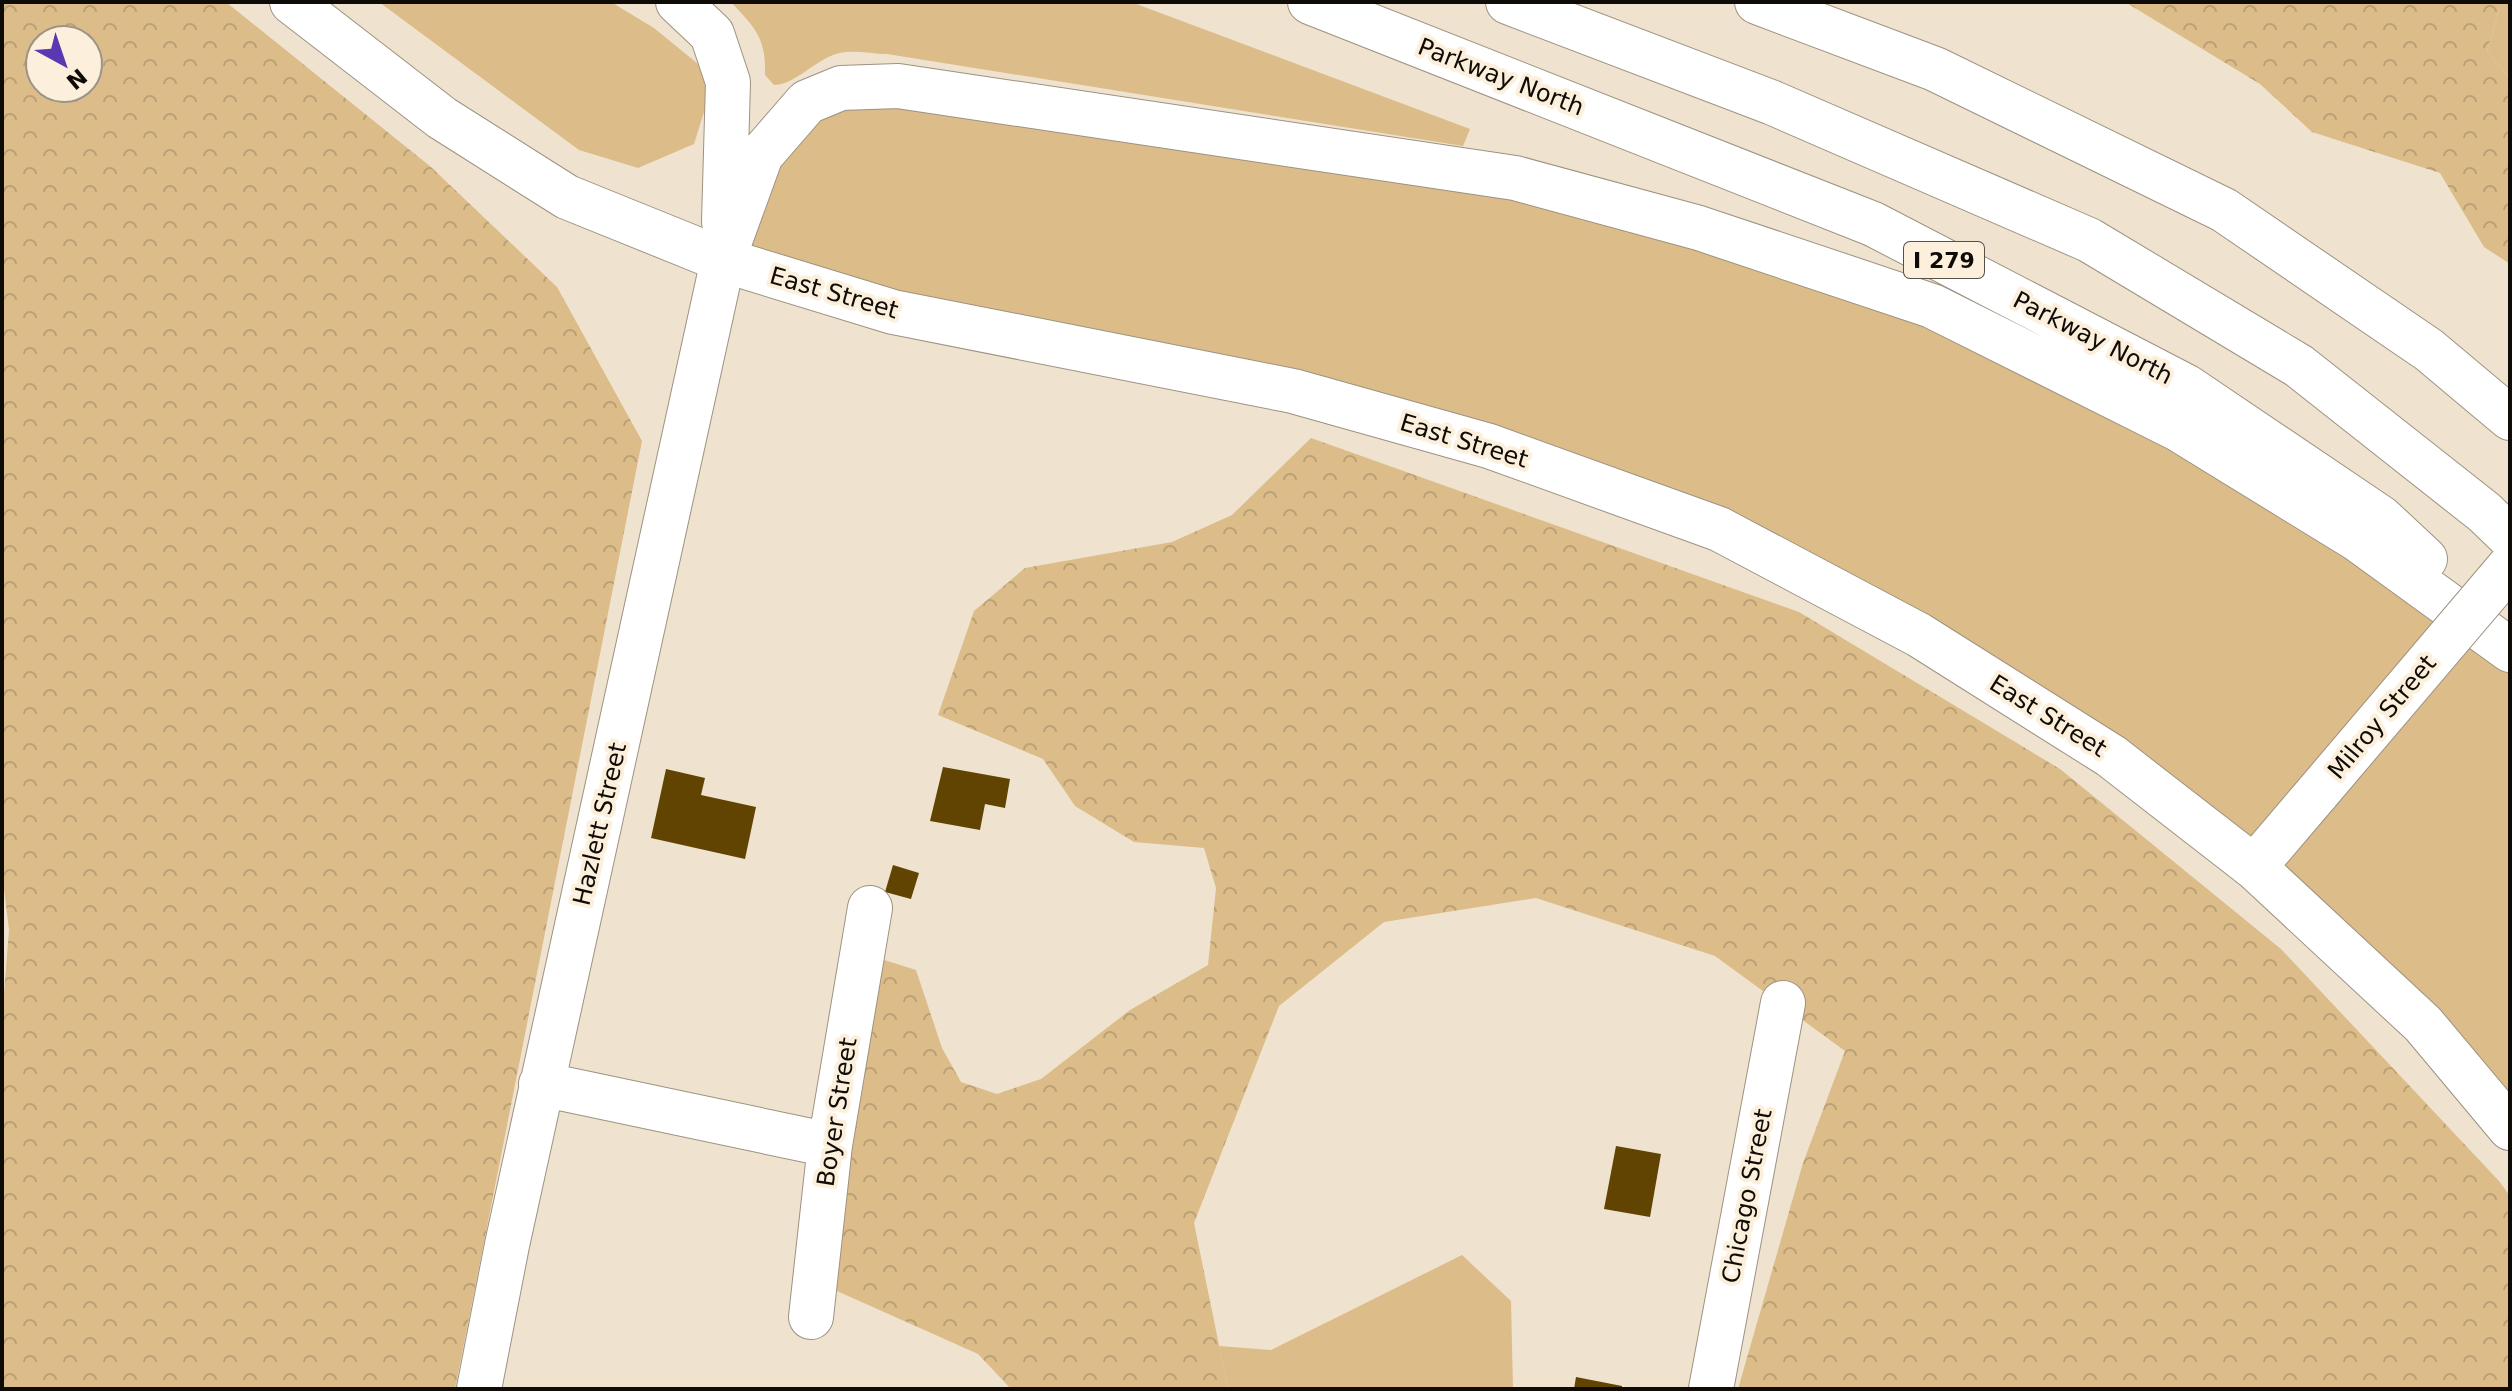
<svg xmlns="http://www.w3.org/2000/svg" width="2512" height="1391" font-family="'DejaVu Sans',sans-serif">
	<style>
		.grass { fill: #dcbc89 }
		.forest { fill: url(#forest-crowns); fill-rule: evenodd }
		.building { fill: #624402 }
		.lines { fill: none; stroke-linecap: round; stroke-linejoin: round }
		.street-casing { stroke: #9d9280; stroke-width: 46 }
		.secondary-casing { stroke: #9d9280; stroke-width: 46 }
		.highway-casing { stroke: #9d9280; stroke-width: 46 }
		.street { stroke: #fff; stroke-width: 44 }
		.secondary { stroke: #fff; stroke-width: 44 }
		.highway { stroke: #fff; stroke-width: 44 }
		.street-bridge-casing { stroke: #9d9280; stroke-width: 46; stroke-linecap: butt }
		.street-bridge { stroke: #fff; stroke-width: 44 }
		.labels { text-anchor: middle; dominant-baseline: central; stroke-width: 8; stroke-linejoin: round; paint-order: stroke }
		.shield { fill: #fcf0dc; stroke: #565046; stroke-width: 2 }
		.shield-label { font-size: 22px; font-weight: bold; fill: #0f0b06 }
		.street-label { font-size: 24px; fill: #0f0b06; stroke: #fcf0dc }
	</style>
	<defs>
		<pattern id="forest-crowns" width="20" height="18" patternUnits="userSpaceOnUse" patternTransform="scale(2)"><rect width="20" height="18" fill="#dcbc89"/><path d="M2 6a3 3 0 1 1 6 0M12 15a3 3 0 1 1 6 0" fill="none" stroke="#bca075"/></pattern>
	</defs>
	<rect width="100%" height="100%" fill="#efe3cf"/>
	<path class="grass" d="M379,2H611L654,28L698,64L709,96L694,144L638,168L579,150Z
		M731,2H1131L1470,129L1463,146L887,54C871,54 850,49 836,54C814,61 794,85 774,85L765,75C766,37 755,28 731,2Z
		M2508,2H2510V79L2487,51L2500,7Z
		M841,88L1515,178L1932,306L2510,650V1128L2423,1024L1919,635L1489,446L723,260L761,155Z
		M1462,1255L1511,1301L1513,1389H1228L1219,1346L1271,1350Z"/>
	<path class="forest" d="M2,2H226L431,167L557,287L642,441L455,1389H2V1019L9,930L2,872ZM40,40H88V88H40Z
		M2125,2H2508L2500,7L2487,51L2510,79V264L2484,247L2440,173L2312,132L2260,84Z
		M1311,438L1799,612L2060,769L2281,949L2499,1181L2510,1196V1389H1738L1803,1163L1845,1051L1715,956L1536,898L1384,922L1279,1006L1194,1223L1228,1389H1011L978,1354L828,1287L878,958L916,970L942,1048L961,1082L997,1094L1041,1079L1130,1010L1208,965L1216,888L1204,848L1134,842L1075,806L1043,759L938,715L974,611L1025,568L1172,542L1232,515Z"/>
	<path class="building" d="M943,767L1010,779L1005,808L985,804L980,830L930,821Z
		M666,769L705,778L701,795L756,807L745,859L651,838Z
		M893,865L919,873L911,899L885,892Z
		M1616,1146L1661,1154L1650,1217L1604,1209Z
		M1576,1377L1622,1386V1389H1574Z"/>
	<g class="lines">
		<g class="street-casing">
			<path id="street" d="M2254,867L2318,792
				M541,1084L830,1145
				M811,1317L830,1145L870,908
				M479,1389L507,1245L723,260
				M1711,1389L1783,1003"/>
		</g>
		<g class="secondary-casing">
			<path id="secondary" d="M292,2L442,118L567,197L723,260L893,312L1293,391L1489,446L1719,529L1919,635L2111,756L2254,867L2423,1024L2510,1128"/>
		</g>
		<g class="highway-casing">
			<path id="highway" d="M678,2L712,34L728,82L724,222
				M1310,2L1873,224L2187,387L2381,518L2425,559
				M1508,2L1773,103L2089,240L2299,366L2484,512L2510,537
				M1757,2L1935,69L2224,210L2429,350L2510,418
				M723,260L761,155L807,102L841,88L898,86L1515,178L1699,228L1932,306L2178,429L2357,539L2510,650"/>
		</g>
		<use href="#street" class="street"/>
		<use href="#secondary" class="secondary"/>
		<use href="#highway" class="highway"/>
		<g class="street-bridge-casing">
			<path id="street-bridge" d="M2318,792L2510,566"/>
		</g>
		<use href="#street-bridge" class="street-bridge"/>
	</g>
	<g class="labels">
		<rect class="shield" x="1904" y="242" width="80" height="36" rx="6"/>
		<g class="shield-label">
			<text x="1944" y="260">I 279</text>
		</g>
		<g class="street-label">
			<text transform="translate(1501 77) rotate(21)">Parkway North</text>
			<text transform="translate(834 293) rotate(16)">East Street</text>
			<text transform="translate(2093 338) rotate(27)">Parkway North</text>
			<text transform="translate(1464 441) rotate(17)">East Street</text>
			<text transform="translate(2048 716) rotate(32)">East Street</text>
			<text transform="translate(2382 717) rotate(-50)">Milroy Street</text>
			<text transform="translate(600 824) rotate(-77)">Hazlett Street</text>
			<text transform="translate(837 1112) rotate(-81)">Boyer Street</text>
			<text transform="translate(1747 1196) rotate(-79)">Chicago Street</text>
		</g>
	</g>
	<rect width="2512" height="1391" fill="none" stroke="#0f0b06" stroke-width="8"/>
	<g transform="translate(64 64) rotate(140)"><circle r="38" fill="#fcf0dc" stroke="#9d9486" stroke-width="2"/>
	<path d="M0-6L14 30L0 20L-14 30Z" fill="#5939b1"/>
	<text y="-12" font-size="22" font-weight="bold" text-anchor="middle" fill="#0f0b06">N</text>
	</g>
</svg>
